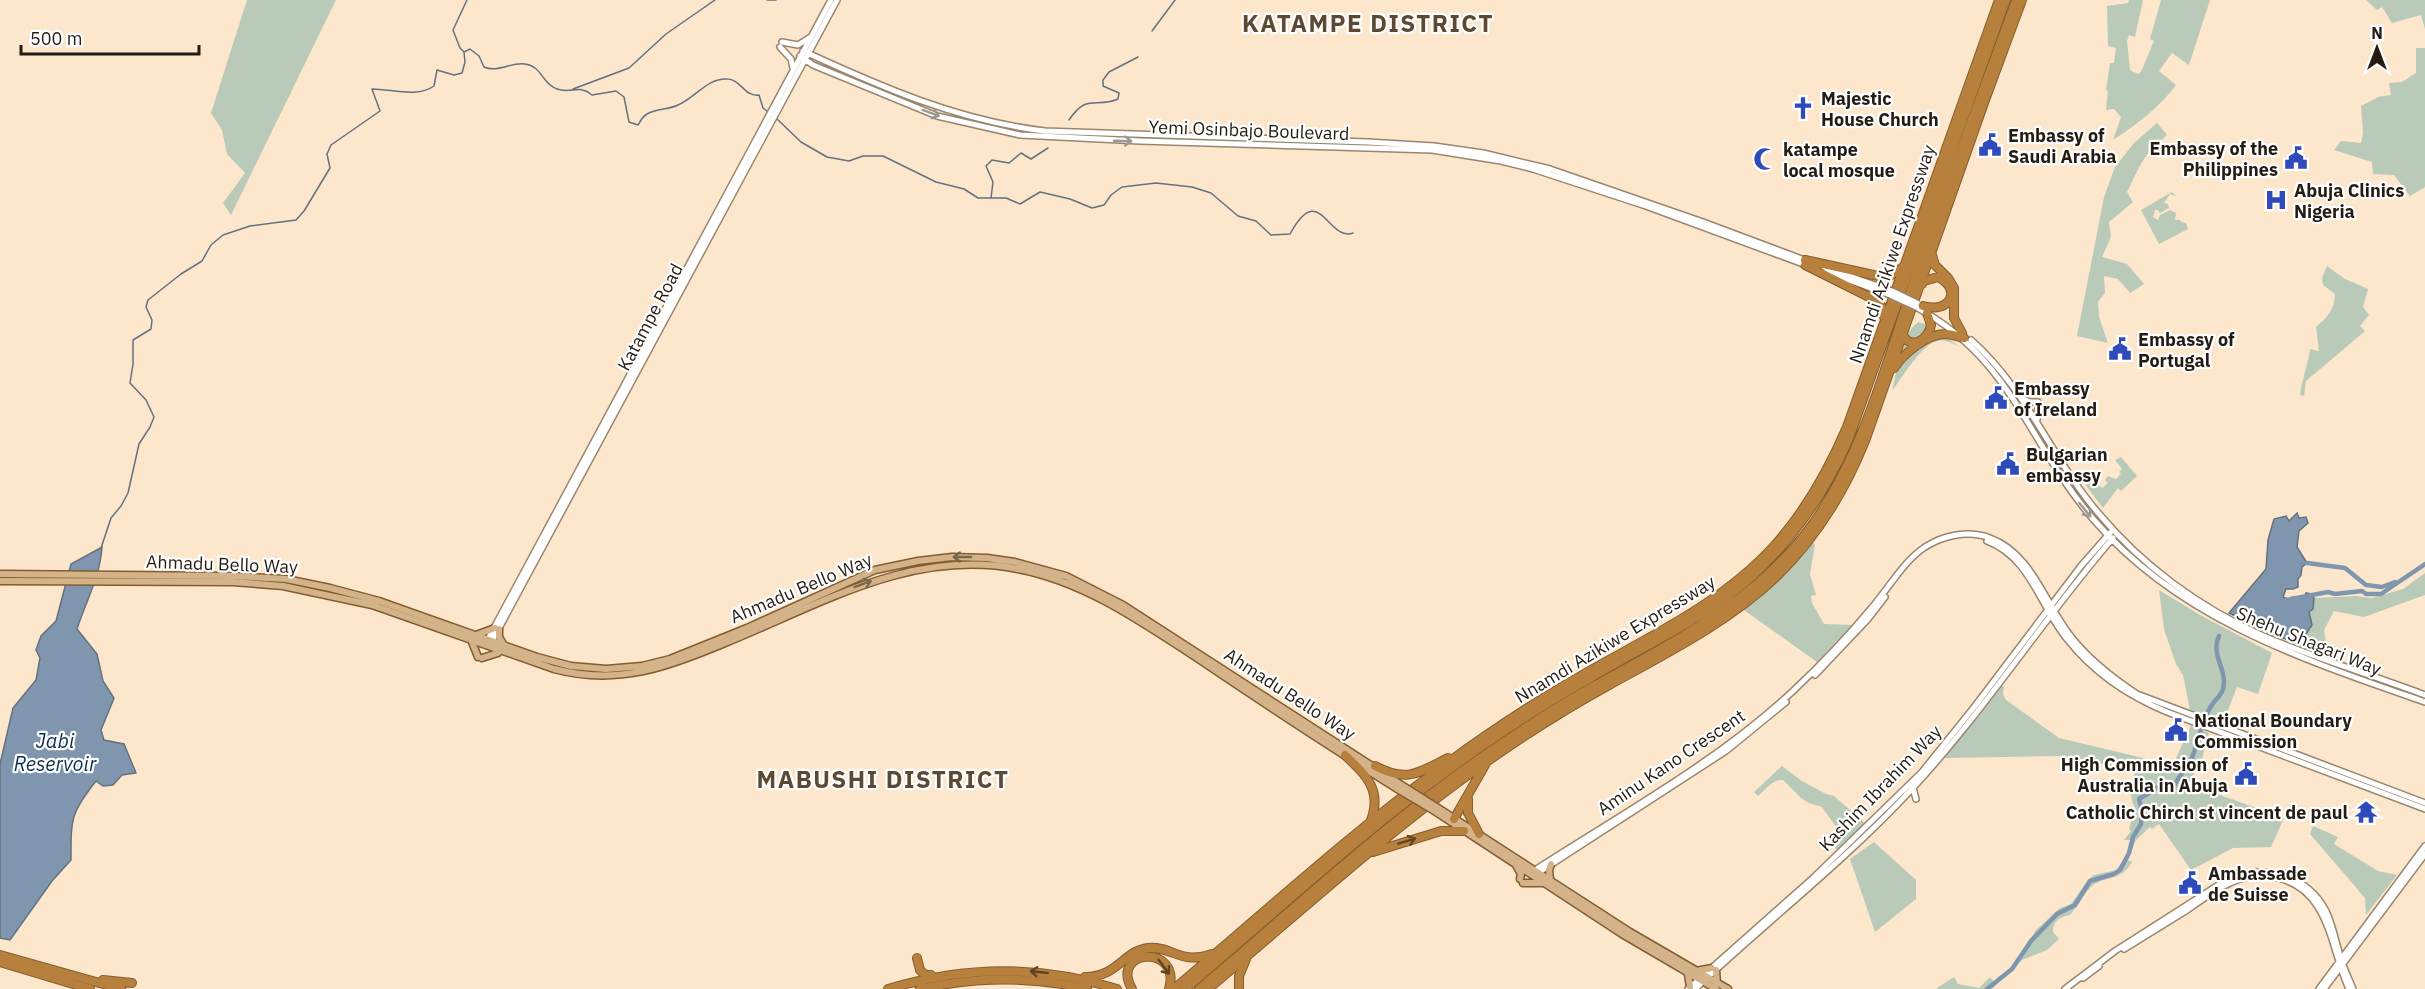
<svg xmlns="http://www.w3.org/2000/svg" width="2425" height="989" font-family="'IBM Plex Sans',sans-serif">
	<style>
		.green { fill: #b9cab9 }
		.water { fill: #7f96ae; stroke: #64717f; stroke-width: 1.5 }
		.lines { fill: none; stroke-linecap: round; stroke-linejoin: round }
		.stream { stroke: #64717f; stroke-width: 1.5 }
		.river { stroke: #7f96ae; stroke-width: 4.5 }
		.secondary-casing { stroke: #9a866e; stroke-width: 8 }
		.primary-casing { stroke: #845d2e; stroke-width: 9 }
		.highway-casing { stroke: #845d2e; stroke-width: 10 }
		.secondary { stroke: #fff; stroke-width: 5 }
		.primary { stroke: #d4b38b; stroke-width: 6 }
		.highway { stroke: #b7803d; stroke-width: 8 }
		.secondary-bridge-casing { stroke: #9a866e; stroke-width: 8; stroke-linecap: butt }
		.primary-bridge-casing { stroke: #845d2e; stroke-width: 9; stroke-linecap: butt }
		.secondary-bridge { stroke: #fff; stroke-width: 5 }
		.primary-bridge { stroke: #d4b38b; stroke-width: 6 }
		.oneway { stroke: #9c9994 }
		.oneway2 { stroke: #7c684e }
		.oneway3 { stroke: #5f4423 }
		.labels { text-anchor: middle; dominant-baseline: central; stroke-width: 4.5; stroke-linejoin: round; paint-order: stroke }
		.poi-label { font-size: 18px; font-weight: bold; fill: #241c12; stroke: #fff; text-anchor: start }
		.street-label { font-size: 18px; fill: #241c12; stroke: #fff }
		.water-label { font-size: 20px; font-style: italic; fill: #083051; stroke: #fff }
		.district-label { font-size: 24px; font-weight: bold; letter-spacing: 1.5px; fill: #5b4933; stroke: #fff }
	</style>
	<rect width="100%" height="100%" fill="#fde7cc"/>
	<path class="green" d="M247,0H336L231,215L223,203L245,173L227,154L222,130L211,113Z
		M2129,0H2143L2135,37L2129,35L2127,41L2130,70L2138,74L2141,72L2154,41L2150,39L2161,0H2210L2189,65L2172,53L2159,71L2176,85C2160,107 2136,125 2113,140L2121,117L2114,109L2106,110L2108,91L2106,90L2110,63H2114L2116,48L2108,46L2107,6L2128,3Z
		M2366,0H2425V29L2421,15L2392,23L2382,7L2377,10Z
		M2416,48H2425V187L2410,196L2394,175L2373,174L2372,162L2334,150L2341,141L2361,143L2363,133L2361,106L2378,97L2391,95L2389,83L2402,82L2416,73Z
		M2157,123L2167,135C2142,155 2141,165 2127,192L2133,202L2109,222L2111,237L2102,257L2127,264L2144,284L2130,293L2118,279L2104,276L2105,293L2098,302L2099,317L2108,343L2077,336L2104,197L2115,167L2134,143Z
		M2172,192L2176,196L2170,194L2164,203L2168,204L2169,208L2160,213L2158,210H2155L2153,217L2158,220L2160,215L2170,210L2176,213L2175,220H2180L2181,222L2186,223L2188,229L2159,244L2141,210Z
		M2327,266L2345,279L2368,289L2363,307L2369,315L2360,326L2365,331L2306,381L2304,396L2300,395C2302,379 2308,365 2310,349L2319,351L2316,327C2327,318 2335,309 2335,294L2323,285L2322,278Z
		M1918,322L1929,325L1960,347C1953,344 1945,338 1937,341C1921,345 1902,378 1892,391C1897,372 1902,333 1918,322Z
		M2121,457L2137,476L2121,491L2118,488L2103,508L2081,479L2092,472L2089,476L2092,480H2097L2096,483L2102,488L2108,483L2105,480L2108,476L2116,479L2121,474L2119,472L2122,469L2115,460Z
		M1810,541L1815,544L1810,574L1816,595L1811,596L1812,603L1824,624L1852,625L1817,662L1741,608Z
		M2425,573V595L2364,617L2334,611L2324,630L2326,643L2322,652L2303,646L2306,634L2311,629L2309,612L2313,609L2314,598L2356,596L2372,598L2403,589Z
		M2159,590L2200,615L2272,653L2258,694L2237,687L2223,723L2190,710L2183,675L2176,664L2164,629Z
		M2000,685L2004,687L2003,694L2006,700L2059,738L2173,765L2191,725L2209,733L2200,766H2197L2191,780L2212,792L2284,818L2271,847L2233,848L2191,870L2159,824L2152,829L2150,827L2136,840L2128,860L2132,862C2121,882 2104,875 2091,887C2083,895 2078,906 2070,915C2060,917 2053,920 2053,932L2059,939L2047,950L2022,960L1992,989H1938L1937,988L1954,977L1958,984L1979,988L1990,977L1995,983L2012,969L2036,930L2060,908L2071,904L2088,880L2094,875L2116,870C2124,860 2131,852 2131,840H2124L2131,831L2129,829L2135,808C2128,796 2132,785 2135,772L2085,760L2057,756L1944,758Z
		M1782,766L1802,781L1826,794L1834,796L1865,823L1837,850L1830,840L1839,831L1822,807L1809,803L1801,798L1783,780C1772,779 1766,790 1758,796L1754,792Z
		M2313,826L2338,837L2334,844L2378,871L2397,875L2366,915L2365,898L2310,834Z
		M1874,842L1916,880V899L1875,932L1850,859Z"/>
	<path class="water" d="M2297,513L2299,518L2306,517L2308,523L2299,531L2297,547L2307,563L2302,567L2301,575L2298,579V587L2293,589H2286L2283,597L2290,600L2292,597H2305L2306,593L2311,594L2314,598L2313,609L2309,612L2312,625L2306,634L2303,646L2268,632L2229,613L2266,569L2268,540L2274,519L2286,516L2289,521Z
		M102,547C100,577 86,601 77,629L97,654L103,681L114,698L101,730L104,740L124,744L136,773L122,775L113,785L103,786L96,781C70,814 71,819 71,860L52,881L10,940L0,938V764L13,708L36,680L40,658L36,650L41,636L56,621L71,564Z"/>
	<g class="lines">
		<path class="stream" d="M767,0H776
			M1152,31L1175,0
			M464,52L460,48L453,30L467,0
			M573,89L629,68L666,34L715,0
			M776,118L801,142L827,157L849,161L863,156H883L936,182L964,189L978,198H1006L1020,204L1040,192L1070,199L1092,208L1104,205L1111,195L1122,187L1156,183L1192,187L1211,193L1238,216L1256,221L1271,235L1290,234C1320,179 1327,242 1353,233
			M1069,120C1088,92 1095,109 1118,99L1119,93L1103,86V80L1109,72L1138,57
			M991,198L993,182L986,166L992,160L1009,163L1021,153L1031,159L1048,148
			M101,548L111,518L121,506L128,493L139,444L150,427L154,417L146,400L130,383L133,364V340L151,329L152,320L146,307L148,300L181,274L202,261L211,245L223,235L250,226L296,220L304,211L330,168L327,154L331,145L380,111L372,89C392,89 417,98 434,86L437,70L454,75L462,73L465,62L464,52L470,49L479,56L484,67C498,73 511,62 525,64C542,66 542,84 557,89C571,94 579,84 592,95L616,91L624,97L629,122L638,125C641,120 642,117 647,114C657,108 668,110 678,105C695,98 707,78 727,79C741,79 744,97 759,95L763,108L768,112"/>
		<path class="river" d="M2307,563L2345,568L2366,585L2382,587L2395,582
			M2281,601L2328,592L2335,594L2362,591L2366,594H2381L2425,564
			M1987,989L2012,969L2031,941L2057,914L2075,905L2090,881L2114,874L2120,870L2129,853L2133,837L2141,824L2142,811L2139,799L2157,788L2174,787C2177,777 2186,770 2191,760C2199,743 2200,724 2210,708C2213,701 2221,697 2223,689C2228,670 2210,655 2219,636"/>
		<g class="secondary-casing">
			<path id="secondary" d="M782,42L798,45L809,38
				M780,47L791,59L793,68
				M803,51C881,87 959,121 1045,131L1368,142L1434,146L1483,153L1550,169L1703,222L1807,261
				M800,56L813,65L937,116L1020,135L1140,141L1432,150L1501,161L1533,169L1643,205L1806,265
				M1824,267L1892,291
				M1826,272L1890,295
				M1916,307C2014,360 2027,443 2094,520C2180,620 2305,660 2425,702
				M1971,340C2027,389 2052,460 2100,515C2142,565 2199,607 2259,634C2313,658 2370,674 2425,695
				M2023,399L2030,402H2038
				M2037,420L2038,408
				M1987,541C2030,557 2040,606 2067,639C2093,672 2128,696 2167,712L2425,809
				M487,641L831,0
				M491,643L837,0
				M1815,675L1868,619L1885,597
				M1913,788L1916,799
				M1532,872C1620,815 1716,763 1793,691C1822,664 1849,635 1874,605C1890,586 1904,561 1925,547C1944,535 1968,530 1990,538C2031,553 2044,601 2069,634C2087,658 2111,677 2137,694L2425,803
				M1535,875L1726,751L1786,702
				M2124,949C2145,936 2166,923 2187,910C2201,901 2214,890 2230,883C2261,868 2300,877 2318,907C2333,931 2337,963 2349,989
				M2083,978L2099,966
				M1688,989L1812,879L1922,772L1975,706L2081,566L2110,533
				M1695,989C1766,922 1844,862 1910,791C1984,712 2042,620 2113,538
				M2065,989L2115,951L2223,882C2259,862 2306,873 2326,911C2333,926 2336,943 2341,959C2344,969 2349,979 2353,989
				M2319,989L2425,846
				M2324,989L2425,854"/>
		</g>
		<g class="primary-casing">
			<path id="primary" d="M0,574L234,576L286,579L330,588L379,601L537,657L571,666L606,669L642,666L670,659L747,628L875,570L918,561L952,557L987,558L1015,562L1066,576L1123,605L1403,786
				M0,581L233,582L283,586L372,605L554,669C617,686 668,667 725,643C819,605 912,548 1018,569C1086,582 1143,623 1200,660C1265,704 1332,748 1399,790
				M499,629V637L505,647
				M476,635L495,628
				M472,642L478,657
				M482,658L498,653
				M1438,808L1630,932L1728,989
				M1436,812L1622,934L1716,989
				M1516,865L1521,874L1520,879
				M1550,879L1549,870L1551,864
				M1523,883H1543
				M1716,970L1717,983
				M1696,971L1712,968
				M1688,974L1690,987"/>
		</g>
		<g class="highway-casing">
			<path id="highway" d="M1931,252L1935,265L1948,278L1954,288V318L1962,333
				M1805,260L1887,278L1903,267
				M1805,265L1875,300L1881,305L1884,317
				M1922,284L1924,281L1938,277C1962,289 1951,314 1923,306
				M1903,335C1911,351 1929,339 1931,325L1927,313
				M1894,368C1903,354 1927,334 1945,334C1952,334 1958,337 1964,338
				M1345,755C1367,776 1383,791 1370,823
				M1375,766C1407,783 1418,773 1448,758
				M1468,799V813L1479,834
				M1454,819L1485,765
				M1373,852L1441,831H1464
				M0,955L121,989
				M917,958L920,970L925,975H931
				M0,962L90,989
				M1085,977C1118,977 1123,951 1148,948C1173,946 1179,965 1212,954
				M103,980L132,983
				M888,989C964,966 1042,965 1117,989
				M920,989C975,977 1032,976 1087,989
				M1132,989C1109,948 1182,944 1169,989
				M1174,989C1264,913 1351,833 1446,764C1492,730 1541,698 1591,670C1655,634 1723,602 1774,546C1806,511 1828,471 1847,427L1999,0
				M1185,989C1273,915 1357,836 1450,769C1494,737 1539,707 1587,680C1627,656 1669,635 1709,610C1771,569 1818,509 1848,441L2006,0
				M1199,989C1291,912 1380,828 1479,759C1516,733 1553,709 1592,687C1673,642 1756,602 1812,525C1865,451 1888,357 1917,272C1949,180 1983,91 2016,0
				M1208,989C1299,913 1386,833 1482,765C1523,736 1565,709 1609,685C1667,653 1727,623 1776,577C1815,539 1845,491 1865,441L1985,100L2022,0
				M1239,989V976L1246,959"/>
		</g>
		<use href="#secondary" class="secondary"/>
		<use href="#primary" class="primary"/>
		<use href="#highway" class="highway"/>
		<g class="secondary-bridge-casing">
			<path id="secondary-bridge" d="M1892,291L1917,303
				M1890,295L1916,307"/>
		</g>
		<g class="primary-bridge-casing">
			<path id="primary-bridge" d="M1403,786L1438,808
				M1399,790L1436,812"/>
		</g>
		<use href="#secondary-bridge" class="secondary-bridge"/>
		<use href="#primary-bridge" class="primary-bridge"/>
	</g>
	<defs><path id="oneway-shaft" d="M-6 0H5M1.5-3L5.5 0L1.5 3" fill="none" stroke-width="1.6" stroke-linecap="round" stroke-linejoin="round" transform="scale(1.5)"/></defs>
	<g class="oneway">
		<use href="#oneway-shaft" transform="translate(931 113) rotate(20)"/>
		<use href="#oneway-shaft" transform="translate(1123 141) rotate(2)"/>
		<use href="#oneway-shaft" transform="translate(2085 510) rotate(51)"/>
	</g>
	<g class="oneway2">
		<use href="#oneway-shaft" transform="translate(962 557) rotate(-180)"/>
		<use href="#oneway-shaft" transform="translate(863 584) rotate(-20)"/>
	</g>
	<g class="oneway3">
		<use href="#oneway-shaft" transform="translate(1407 841) rotate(-17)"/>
		<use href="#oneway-shaft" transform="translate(1164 967) rotate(53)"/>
		<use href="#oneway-shaft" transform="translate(1039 972) rotate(-174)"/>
	</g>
	<defs>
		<g id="church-bare" transform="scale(1.8)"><path d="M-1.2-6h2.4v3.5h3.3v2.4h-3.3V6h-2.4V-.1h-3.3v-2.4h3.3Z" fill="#2f4bbb" stroke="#fff" stroke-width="2.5" paint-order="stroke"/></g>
		<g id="civic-bare" transform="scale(1.8)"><path d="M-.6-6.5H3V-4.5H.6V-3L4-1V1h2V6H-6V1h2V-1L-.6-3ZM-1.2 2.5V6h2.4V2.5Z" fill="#2f4bbb" stroke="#fff" stroke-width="2.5" paint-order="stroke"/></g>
		<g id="mosque-bare" transform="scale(1.8)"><path d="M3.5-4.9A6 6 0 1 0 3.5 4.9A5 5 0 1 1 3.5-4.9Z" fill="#2f4bbb" stroke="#fff" stroke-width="2.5" paint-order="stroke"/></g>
		<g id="hospital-bare" transform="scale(1.8)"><path d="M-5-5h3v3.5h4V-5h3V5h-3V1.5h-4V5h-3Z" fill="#2f4bbb" stroke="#fff" stroke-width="2.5" paint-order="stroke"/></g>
		<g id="temple-bare" transform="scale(1.8)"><path d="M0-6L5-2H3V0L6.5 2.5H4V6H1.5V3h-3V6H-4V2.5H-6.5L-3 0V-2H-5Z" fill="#2f4bbb" stroke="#fff" stroke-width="2.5" paint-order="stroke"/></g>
	</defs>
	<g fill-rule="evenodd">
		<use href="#church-bare" x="1803" y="108"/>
		<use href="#civic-bare" x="1990" y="145"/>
		<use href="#civic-bare" x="2296" y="158"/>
		<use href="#mosque-bare" x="1765" y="159"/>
		<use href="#hospital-bare" x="2276" y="200"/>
		<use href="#civic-bare" x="2120" y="349"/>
		<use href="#civic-bare" x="1996" y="398"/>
		<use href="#civic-bare" x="2008" y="464"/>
		<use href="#civic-bare" x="2176" y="730"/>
		<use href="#civic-bare" x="2246" y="774"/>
		<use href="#temple-bare" x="2366" y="812"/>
		<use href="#civic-bare" x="2190" y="883"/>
	</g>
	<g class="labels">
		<g class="poi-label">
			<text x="1821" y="98">Majestic<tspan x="1821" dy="21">House Church</tspan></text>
			<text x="2008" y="135">Embassy of<tspan x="2008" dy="21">Saudi Arabia</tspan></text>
			<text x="2278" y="148" text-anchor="end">Embassy of the<tspan x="2278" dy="21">Philippines</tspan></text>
			<text x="1783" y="149">katampe<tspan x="1783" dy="21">local mosque</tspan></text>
			<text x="2294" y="190">Abuja Clinics<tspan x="2294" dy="21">Nigeria</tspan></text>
			<text x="2138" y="339">Embassy of<tspan x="2138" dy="21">Portugal</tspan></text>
			<text x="2014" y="388">Embassy<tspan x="2014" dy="21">of Ireland</tspan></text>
			<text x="2026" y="454">Bulgarian<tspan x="2026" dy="21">embassy</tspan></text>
			<text x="2194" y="720">National Boundary<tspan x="2194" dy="21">Commission</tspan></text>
			<text x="2228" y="764" text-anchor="end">High Commission of<tspan x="2228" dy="21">Australia in Abuja</tspan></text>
			<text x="2348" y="812" text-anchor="end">Catholic Chirch st vincent de paul</text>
			<text x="2208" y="873">Ambassade<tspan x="2208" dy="21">de Suisse</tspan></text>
		</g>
		<g class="street-label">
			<text transform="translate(1249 130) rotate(2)">Yemi Osinbajo Boulevard</text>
			<text transform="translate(1892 254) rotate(-71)">Nnamdi Azikiwe Expressway</text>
			<text transform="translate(650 317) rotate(-62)">Katampe Road</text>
			<text transform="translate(222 564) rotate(2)">Ahmadu Bello Way</text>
			<text transform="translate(801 588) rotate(-23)">Ahmadu Bello Way</text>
			<text transform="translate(1615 639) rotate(-31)">Nnamdi Azikiwe Expressway</text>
			<text transform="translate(2309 641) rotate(22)">Shehu Shagari Way</text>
			<text transform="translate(1290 694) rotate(33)">Ahmadu Bello Way</text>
			<text transform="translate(1671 762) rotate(-34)">Aminu Kano Crescent</text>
			<text transform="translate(1880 788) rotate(-46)">Kashim Ibrahim Way</text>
		</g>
		<g class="water-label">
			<text x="55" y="740">Jabi<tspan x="55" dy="23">Reservoir</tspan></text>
		</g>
		<g class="district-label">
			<text x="1368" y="23">KATAMPE DISTRICT</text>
			<text x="883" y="779">MABUSHI DISTRICT</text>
		</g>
	</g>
	<g transform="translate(2377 48)" stroke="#ffffff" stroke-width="4.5" paint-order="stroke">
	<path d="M0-4.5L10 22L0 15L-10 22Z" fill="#241c12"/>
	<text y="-9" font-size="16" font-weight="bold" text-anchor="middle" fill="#241c12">N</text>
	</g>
	<path d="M21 45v9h178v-9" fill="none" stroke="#241c12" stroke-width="3"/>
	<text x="30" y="45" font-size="18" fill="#241c12" stroke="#ffffff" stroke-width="4.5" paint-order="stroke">500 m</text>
</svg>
